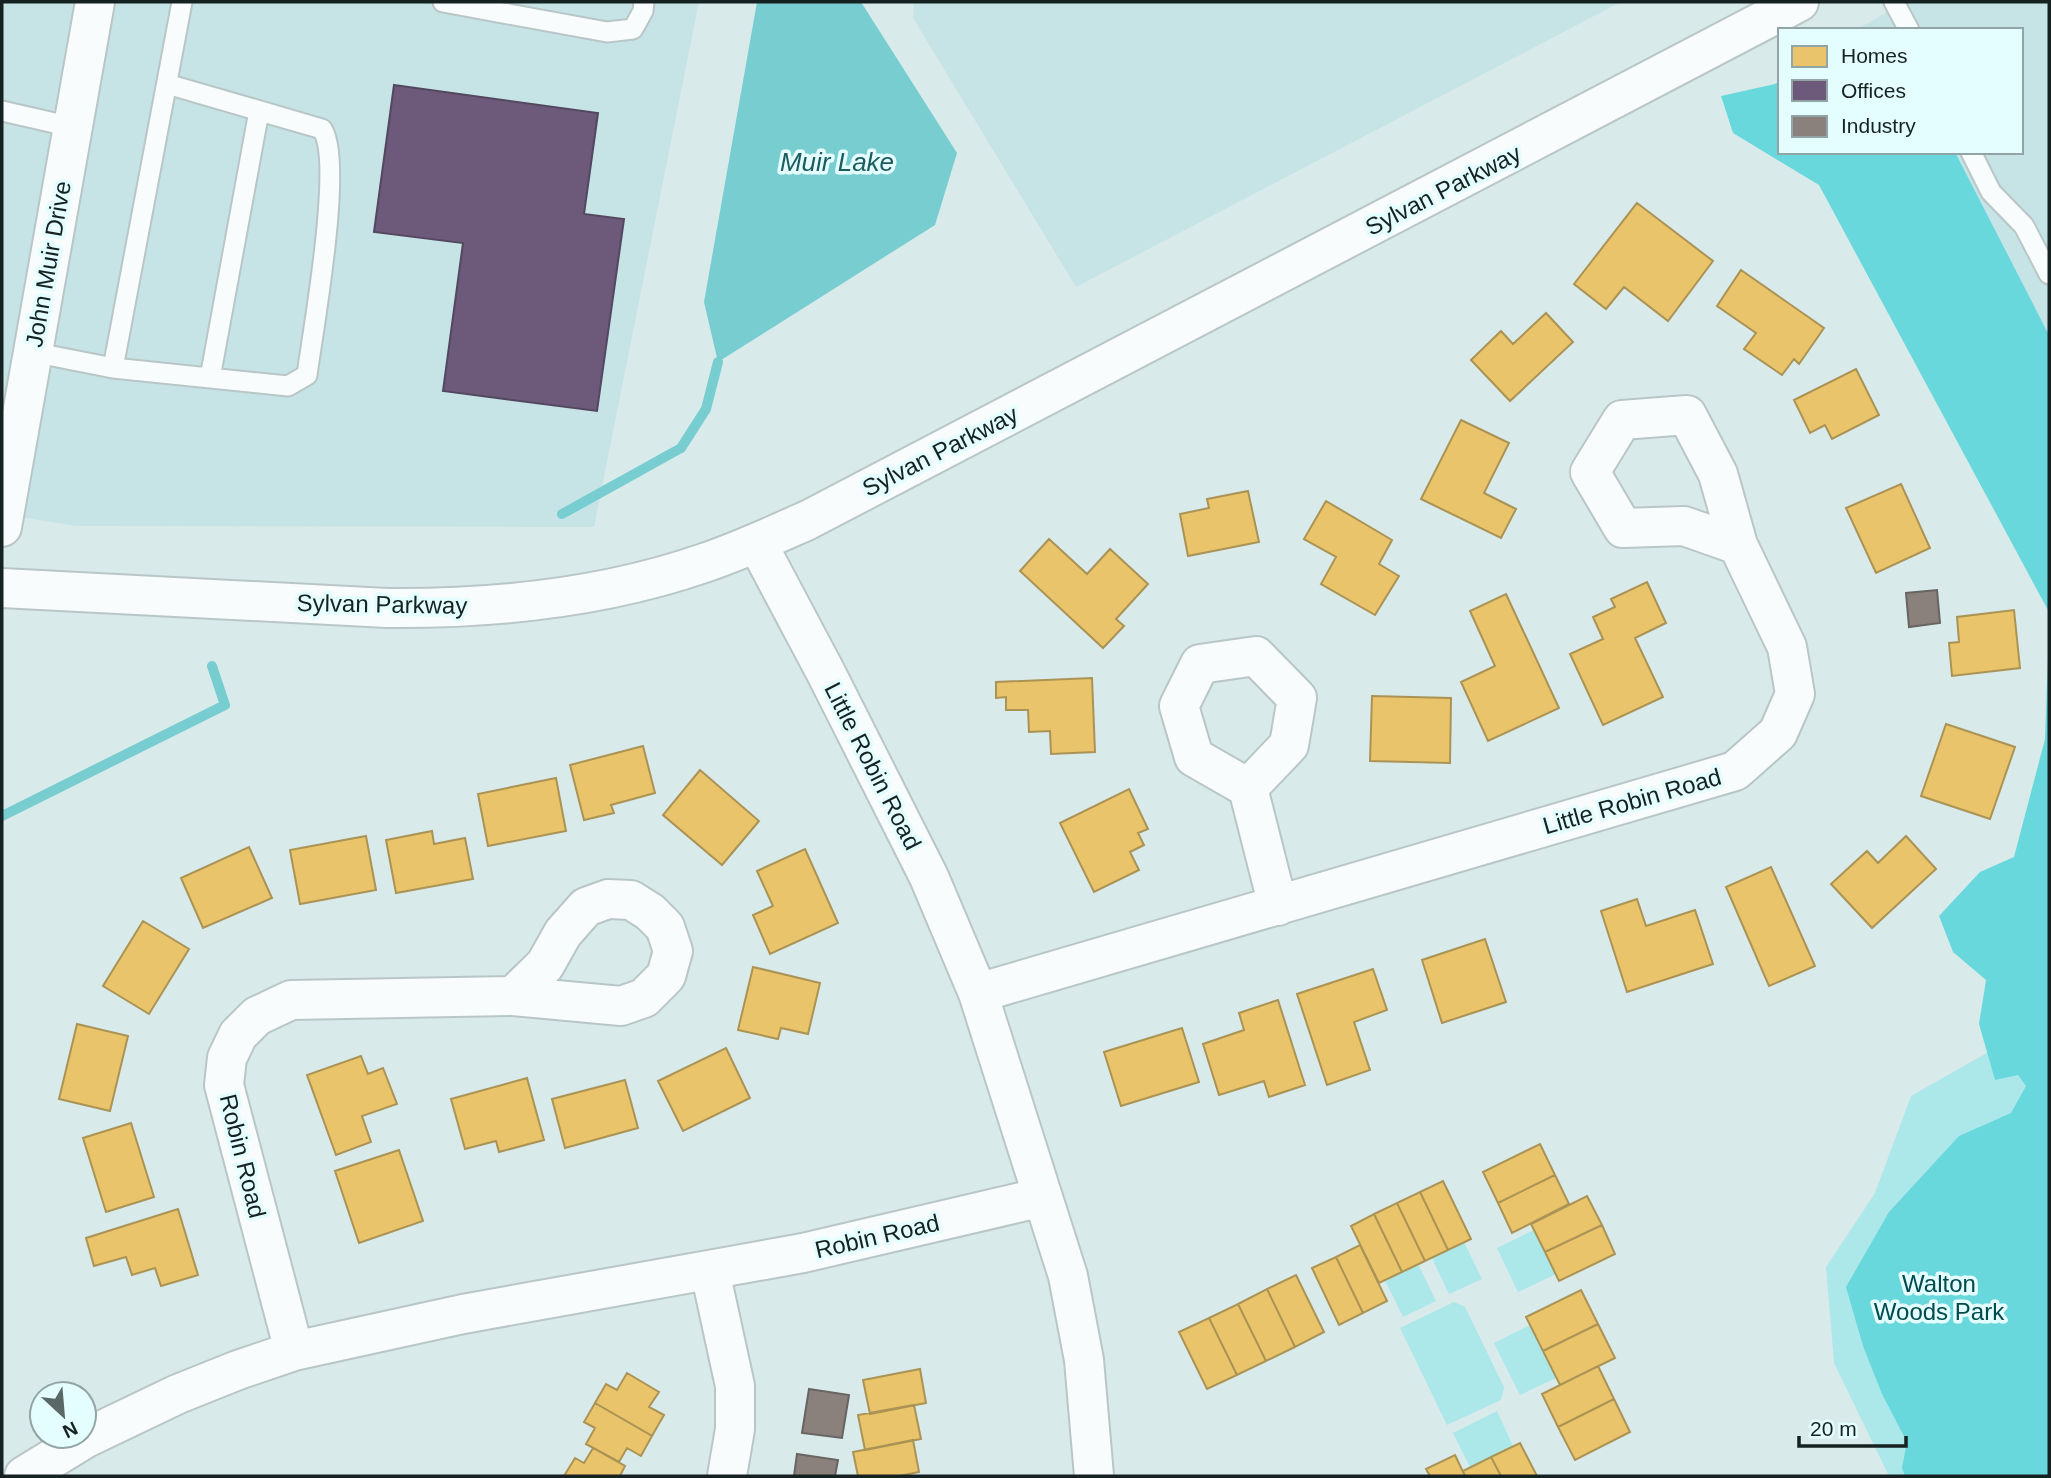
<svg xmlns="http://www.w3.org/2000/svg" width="2051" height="1478" font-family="Helvetica,sans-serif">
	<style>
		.built { fill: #c6e4e6 }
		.green { fill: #ace7e9 }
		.forest { fill: #69d8dd }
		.water { fill: #77cdd0 }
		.homes { fill: #e9c46a; stroke: #aa9354; stroke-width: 2 }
		.offices { fill: #6d597a; stroke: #534860; stroke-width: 2 }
		.industry { fill: #8a817c; stroke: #676461; stroke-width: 2 }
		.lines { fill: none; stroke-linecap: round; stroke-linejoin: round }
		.stream { stroke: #77cdd0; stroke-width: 10 }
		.service-casing { stroke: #b9c6c7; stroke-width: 23 }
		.minor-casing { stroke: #b9c6c7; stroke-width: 42 }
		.service { stroke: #f9fcfc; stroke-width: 19 }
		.minor { stroke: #f9fcfc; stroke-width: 38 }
		.labels { text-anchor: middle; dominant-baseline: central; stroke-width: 7; stroke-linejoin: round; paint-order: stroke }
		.street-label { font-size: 24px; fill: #162222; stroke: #e4fdfe }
		.park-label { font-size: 24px; fill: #014b4e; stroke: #e4fdfe }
		.water-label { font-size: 26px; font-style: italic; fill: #1c5c5f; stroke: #e4fdfe }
	</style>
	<rect width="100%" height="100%" fill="#d9eaeb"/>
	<path class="built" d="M2,2H699L594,527L76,526L2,514Z
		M914,2H1621L1076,287L913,18Z
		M1904,2H2049V335L1955,152H2021V30H1856Z"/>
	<path class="green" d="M2026,1010L2049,1476H1889L1834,1363L1826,1267L1875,1193L1911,1096L1985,1054Z
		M1534,1230L1556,1274L1518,1292L1497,1248Z
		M1464,1242L1482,1279L1449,1294L1432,1258Z
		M1418,1264L1436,1301L1403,1317L1385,1280Z
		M1454,1302L1465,1307L1504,1387L1501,1400L1447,1425L1400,1328Z
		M1530,1325L1556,1378L1520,1395L1494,1343Z
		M1497,1411L1513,1446L1470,1467L1453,1433Z"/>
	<path class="forest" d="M1780,81V152H1955L2049,335V612L1819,185L1733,133L1721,96L1775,84Z
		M2049,631V1476H1905L1902,1468L1907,1442L1882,1394L1863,1346L1846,1287L1889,1212L1959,1136L2011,1113L2026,1086L2018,1075L1995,1080L1979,1024L1986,980L1953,952L1939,916L1980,872L2014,857L2045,739Z"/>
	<path class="water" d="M757,2H861L957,153L935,225L718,362L704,302Z"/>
	<path class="homes" d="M1637,203L1713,261L1668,321L1624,287L1606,309L1574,284Z
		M1741,270L1824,328L1799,364L1794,359L1782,375L1744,349L1756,333L1717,306Z
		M1546,313L1573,342L1510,401L1471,360L1501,331L1513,344Z
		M1856,369L1879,415L1832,439L1825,425L1810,433L1794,400Z
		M1461,420L1509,443L1484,493L1516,509L1501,538L1421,499Z
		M1901,484L1930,548L1876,573L1846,508Z
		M1248,491L1259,542L1188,556L1180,514L1209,508L1207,499Z
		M1326,501L1392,540L1379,564L1399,576L1375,615L1321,584L1336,557L1304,539Z
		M1049,539L1087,574L1110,549L1148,584L1116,619L1124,626L1103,648L1020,571Z
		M1647,582L1666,623L1635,638L1663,697L1603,725L1570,654L1603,639L1593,617L1615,607L1611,599Z
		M1506,594L1559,708L1488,741L1461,682L1495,666L1470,611Z
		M2014,610L2020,668L1952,676L1949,643L1959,642L1957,617Z
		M1092,678L1095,752L1051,754L1050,731L1029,732L1028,710H1006V697L996,698V682Z
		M1372,696L1451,698L1450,763L1370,761Z
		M1946,724L2015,747L1990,819L1921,796Z
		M643,746L655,793L611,805L614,813L584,820L570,765Z
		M700,770L759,821L722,865L663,815Z
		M556,778L566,831L488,846L478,794Z
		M1129,789L1148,829L1138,833L1144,845L1130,852L1139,870L1094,892L1060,823Z
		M432,831L434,844L465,838L473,879L396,893L386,840Z
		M366,836L376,890L300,904L290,850Z
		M1906,836L1936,869L1872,928L1831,884L1867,851L1878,863Z
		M249,847L272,898L203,928L181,878Z
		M805,849L838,923L770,954L753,915L773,906L757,871Z
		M1771,867L1815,966L1769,986L1726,887Z
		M1637,899L1646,926L1695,910L1713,964L1627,992L1601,911Z
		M143,921L189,949L149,1014L103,986Z
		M1485,939L1506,1002L1442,1023L1422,960Z
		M753,967L820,983L808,1034L781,1028L778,1039L738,1030Z
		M1373,969L1387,1010L1354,1022L1370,1070L1327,1085L1297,994Z
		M1278,1000L1305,1085L1269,1097L1264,1081L1219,1095L1203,1044L1244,1030L1239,1013Z
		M77,1024L128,1036L110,1111L59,1099Z
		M1182,1028L1199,1082L1121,1106L1104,1052Z
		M726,1048L750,1098L683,1131L658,1081Z
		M361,1056L368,1074L383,1068L397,1104L362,1116L371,1142L336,1155L307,1075Z
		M527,1078L544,1140L499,1152L496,1141L465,1149L451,1099Z
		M625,1080L638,1128L565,1148L552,1099Z
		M131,1123L154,1197L106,1212L83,1138Z
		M1540,1144L1555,1175L1498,1203L1483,1172Z
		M399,1150L423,1221L359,1243L335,1171Z
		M1555,1175L1569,1204L1512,1233L1498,1203Z
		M1443,1181L1471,1239L1448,1250L1420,1192Z
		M1420,1192L1448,1250L1425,1261L1397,1203Z
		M1587,1196L1602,1225L1545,1252L1531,1224Z
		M1397,1203L1425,1261L1402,1272L1374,1214Z
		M178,1209L198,1275L161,1286L155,1268L132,1275L126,1257L94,1266L86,1238Z
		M1374,1214L1402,1272L1379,1283L1351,1226Z
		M1602,1225L1615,1254L1559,1281L1545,1252Z
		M1360,1245L1387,1301L1363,1313L1336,1257Z
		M1336,1257L1363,1313L1339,1325L1312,1268Z
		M1296,1275L1324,1332L1295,1347L1267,1289Z
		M1267,1289L1295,1347L1266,1361L1238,1304Z
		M1581,1290L1598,1324L1543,1351L1526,1317Z
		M1238,1304L1266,1361L1237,1375L1209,1318Z
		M1209,1318L1237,1375L1207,1389L1179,1332Z
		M1598,1324L1615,1358L1560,1385L1543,1351Z
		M1598,1366L1614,1399L1558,1427L1542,1394Z
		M920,1369L926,1403L870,1414L863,1380Z
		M627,1373L659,1392L649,1407L664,1415L652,1436L595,1403L606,1384L617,1390Z
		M1614,1399L1630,1432L1575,1460L1558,1427Z
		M595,1403L652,1436L641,1456L627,1448L619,1462L586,1444L595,1428L584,1422Z
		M914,1405L921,1439L865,1450L858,1415Z
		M913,1440L919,1472L899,1476H858L853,1452Z
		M1520,1443L1537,1476H1501L1491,1457Z
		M593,1448L625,1466L620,1476H564L575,1458L584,1463Z
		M1455,1455L1465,1476H1430L1426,1469Z
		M1491,1457L1501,1476H1465L1463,1471Z"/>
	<path class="offices" d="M394,85L598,113L584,214L624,219L597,411L443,391L463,243L374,232Z"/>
	<path class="industry" d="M1937,590L1940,623L1909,627L1906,593Z
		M809,1389L849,1395L842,1438L802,1433Z
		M797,1454L838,1460L835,1476H794Z"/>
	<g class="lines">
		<path class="stream" d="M562,514L681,448L706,409L718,362
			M2,816L225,705L212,666"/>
		<g class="service-casing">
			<path id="service" d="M443,2L607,32L633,29L643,11L644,2
				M1894,2L1909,30
				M2,111L72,127
				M1971,152L1991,192L2024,226L2049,274
				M32,352L113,368L182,2
				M113,368L288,386L307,375C313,330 344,160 322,129L167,84
				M210,378L259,111"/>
		</g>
		<g class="minor-casing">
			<path id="minor" d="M2,527L95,2
				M757,543L826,673L929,877L978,993L1068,1276L1084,1360L1094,1476
				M2,588L387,608C494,609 603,598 704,563C740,551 774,535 808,520L1799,2
				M1248,788L1289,745L1297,698L1256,656L1200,664L1179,706L1194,757L1248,788L1278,906
				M978,993L1735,771L1778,733L1795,694L1787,647L1738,545L1718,474L1687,415L1622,420L1590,472L1623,528L1684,526L1738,545
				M710,1271L735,1386V1429L727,1476
				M294,1351L224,1085L227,1058L238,1035L257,1016L291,1000L513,996L621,1006L644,998L666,976L673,951L665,927L650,912L631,900L608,899L586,907L563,933L545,965L513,996
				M24,1476L86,1438L178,1394L238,1370L294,1351L463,1314L803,1253L1043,1197"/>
		</g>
		<use href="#service" class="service"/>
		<use href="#minor" class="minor"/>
	</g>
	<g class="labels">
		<g class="street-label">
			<text transform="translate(1443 190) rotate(-27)">Sylvan Parkway</text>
			<text transform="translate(48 264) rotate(-80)">John Muir Drive</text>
			<text transform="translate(940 451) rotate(-27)">Sylvan Parkway</text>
			<text transform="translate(382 604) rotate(1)">Sylvan Parkway</text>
			<text transform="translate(873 766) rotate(63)">Little Robin Road</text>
			<text transform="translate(1632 801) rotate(-16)">Little Robin Road</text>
			<text transform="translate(243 1156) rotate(76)">Robin Road</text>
			<text transform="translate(877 1236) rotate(-13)">Robin Road</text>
		</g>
		<g class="park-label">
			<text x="1939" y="1283">Walton<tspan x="1939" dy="28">Woods Park</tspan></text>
		</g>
		<g class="water-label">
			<text x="837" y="162">Muir Lake</text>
		</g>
	</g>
	<rect width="2051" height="1478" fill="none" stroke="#162222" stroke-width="7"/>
	<rect x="1778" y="28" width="245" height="126" fill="#e4fdfe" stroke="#92a5a6" stroke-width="2"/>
	<rect x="1792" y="46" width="35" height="21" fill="#e9c46a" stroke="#92a5a6" stroke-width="2"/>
	<text x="1841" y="63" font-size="21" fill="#162222">Homes</text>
	<rect x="1792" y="80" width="35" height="21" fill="#6d597a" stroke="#92a5a6" stroke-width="2"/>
	<text x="1841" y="98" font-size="21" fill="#162222">Offices</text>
	<rect x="1792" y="116" width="35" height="21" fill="#8a817c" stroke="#92a5a6" stroke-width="2"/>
	<text x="1841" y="133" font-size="21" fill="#162222">Industry</text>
	<g transform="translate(63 1415) rotate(154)"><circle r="33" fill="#e4fdfe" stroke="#92a5a6" stroke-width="2"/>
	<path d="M0-5L12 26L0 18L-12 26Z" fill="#5a6868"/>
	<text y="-10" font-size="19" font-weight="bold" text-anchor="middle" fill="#162222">N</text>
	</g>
	<path d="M1799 1436v10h107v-10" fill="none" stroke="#162222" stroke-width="3.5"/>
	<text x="1810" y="1436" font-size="21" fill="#162222" stroke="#e4fdfe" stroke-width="5" paint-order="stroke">20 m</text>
</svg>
